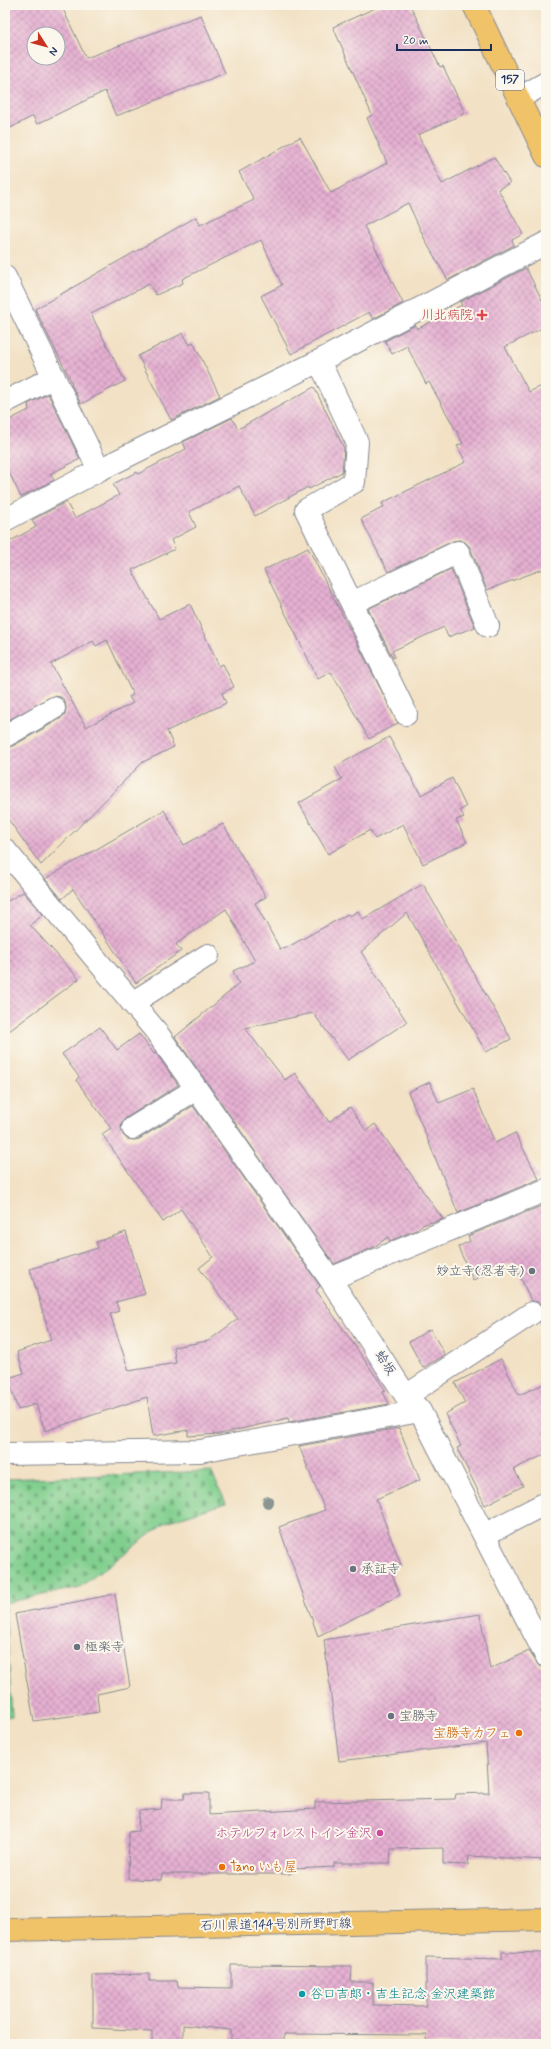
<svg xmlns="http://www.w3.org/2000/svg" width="551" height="2049" font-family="Mynerve,'Klee One',sans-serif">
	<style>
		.cemetery { fill: url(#cemetery-stones); stroke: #4e7f76 }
		.building { fill: url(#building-cross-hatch); fill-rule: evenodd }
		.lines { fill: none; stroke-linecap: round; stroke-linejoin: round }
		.minor-casing { stroke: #868891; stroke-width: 24 }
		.major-casing { stroke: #868891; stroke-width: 24 }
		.highway-casing { stroke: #868891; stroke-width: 24 }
		.minor { stroke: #fff; stroke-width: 22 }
		.major { stroke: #f1c369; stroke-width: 22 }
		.highway { stroke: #f1c369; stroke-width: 22 }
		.tree { fill: #8a9592 }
		.health-dot { fill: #e0444e; stroke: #fbf7ec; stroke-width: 1.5 }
		.worship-dot { fill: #6b7280; stroke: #fbf7ec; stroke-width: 1.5 }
		.food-dot { fill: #e8710a; stroke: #fbf7ec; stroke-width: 1.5 }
		.hotel-dot { fill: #d1479c; stroke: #fbf7ec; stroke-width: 1.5 }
		.culture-dot { fill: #0f9aa8; stroke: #fbf7ec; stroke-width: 1.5 }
		.labels { text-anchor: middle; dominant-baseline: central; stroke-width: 4; stroke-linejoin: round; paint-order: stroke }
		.shield { fill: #fbf7ec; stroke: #5e6b89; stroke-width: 1 }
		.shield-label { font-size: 12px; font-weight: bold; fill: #1b2f5e }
		.health-label { font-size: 13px; fill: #be3a42; stroke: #fbf7ec; text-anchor: end }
		.worship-label { font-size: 13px; fill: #5b616d; stroke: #fbf7ec; text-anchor: start }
		.street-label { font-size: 13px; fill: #1b2f5e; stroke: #fbf7ec }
		.food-label { font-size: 13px; fill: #c56008; stroke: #fbf7ec; text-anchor: end }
		.hotel-label { font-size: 13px; fill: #b23c85; stroke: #fbf7ec; text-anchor: end }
		.culture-label { font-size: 13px; fill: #0d838f; stroke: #fbf7ec; text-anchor: start }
	</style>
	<defs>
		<pattern id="cemetery-stones" width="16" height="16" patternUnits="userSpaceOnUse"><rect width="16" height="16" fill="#81cf8e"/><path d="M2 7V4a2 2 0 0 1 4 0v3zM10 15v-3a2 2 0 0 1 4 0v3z" fill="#69a877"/></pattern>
		<pattern id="building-cross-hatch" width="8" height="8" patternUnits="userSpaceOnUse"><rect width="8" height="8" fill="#e6b0d2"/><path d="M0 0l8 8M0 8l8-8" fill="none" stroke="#ba90ae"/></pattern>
	</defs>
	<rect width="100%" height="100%" fill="#fbf7ec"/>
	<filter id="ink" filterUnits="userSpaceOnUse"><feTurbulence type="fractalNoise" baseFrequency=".025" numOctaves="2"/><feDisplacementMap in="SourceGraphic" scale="8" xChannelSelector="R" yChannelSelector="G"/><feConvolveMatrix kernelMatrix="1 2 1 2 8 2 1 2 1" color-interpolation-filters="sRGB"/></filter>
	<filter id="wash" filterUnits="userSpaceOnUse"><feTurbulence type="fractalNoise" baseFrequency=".012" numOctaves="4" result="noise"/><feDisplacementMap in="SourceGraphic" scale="16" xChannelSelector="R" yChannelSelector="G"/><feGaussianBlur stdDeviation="0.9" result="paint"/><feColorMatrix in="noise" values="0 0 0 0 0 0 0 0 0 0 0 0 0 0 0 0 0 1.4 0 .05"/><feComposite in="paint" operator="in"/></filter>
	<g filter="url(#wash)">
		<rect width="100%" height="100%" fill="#f2e1c4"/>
		<path class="cemetery" d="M211,1471L226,1503L166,1522L80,1587L5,1603L12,1716L5,1717V1479Z"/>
		<g id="blocks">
			<path class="building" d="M5,5H61L86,58L201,15L225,73L116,116L105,91L37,124L33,116L5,131ZM34,34H58V58H34Z
				M382,5H410L440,67L443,66L465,113L418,135L442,184L494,157L510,183L498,189L523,234L512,240L514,245L448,280L427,244L408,203L364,226L403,303L373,319L369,312L291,354L261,296L282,285L261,240L182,279L183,283L156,295L149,284L91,314L125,381L81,404L71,384L72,383L35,309L196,217L200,225L254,200L239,172L300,137L331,193L387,163L367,118L372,115L333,27Z
				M526,268L546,308V326L505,347L529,392L546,384V568L487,590L470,547L465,542L459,540L453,541L388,572L361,519L384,507L382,503L466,462L457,446L463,443L429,382L426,384L407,346L392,354L385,341L415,325L417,329L462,305L460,302Z
				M183,333L190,345L193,342L220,396L171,420L138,356Z
				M314,387L344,448L342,472L309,489L308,487L255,516L239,486L189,512L196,527L171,540L175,549L132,570L159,619L190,604L219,666L223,664L234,687L222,693L226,703L167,731L174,747L143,762L41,865L5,815V748L11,747L60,719L65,714L66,708L65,701L61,697L54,696L5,722V544L36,527L32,520L66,502L75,518L119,495L113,484L137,472L138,474L186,449L183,442L232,418L238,429ZM107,640L133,695L129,697L133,703L86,727L51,664L93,641L96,646Z
				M48,394L80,459L50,474L54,480L21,497L5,464V422L29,410L28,404Z
				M308,548L398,723L369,739L331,672L318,679L264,570Z
				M451,569L475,627L448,637L444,627L392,651L395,657L393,658L368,609Z
				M389,737L421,795L452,778L466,807L460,810L464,817L456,820L467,842L423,864L403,824L375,839L370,830L328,854L299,803L342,779L335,767Z
				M164,810L184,845L223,824L266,897L255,903L280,949L284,947V949L348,914L350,916L358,911L363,919L423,884L511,1039L486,1052L407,913L361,952L407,1022L348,1060L313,1013L245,1028L285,1080L295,1073L329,1122L350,1107L366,1131L375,1124L443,1219L422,1225L416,1230L390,1241L388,1237L374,1247L334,1264L175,1037L239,984L233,971L255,961L226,909L176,944L181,951L136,983L73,889L62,899L45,879Z
				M23,892L43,915L30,925L79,979L5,1034V897L8,901Z
				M100,1027L117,1050L139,1034L154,1054L156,1053L178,1085L126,1118L122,1122L121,1128L123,1135L127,1139L134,1140L139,1139L193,1106L320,1286L316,1290L386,1391L383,1392L389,1404L289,1422L288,1418L220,1434L188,1436V1430L153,1436L147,1397L45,1431L36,1404L18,1410L8,1378L24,1373L17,1352L51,1340L30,1269L98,1248L96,1242L126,1232L145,1294L116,1302L119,1311L110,1314L129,1371L176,1363L173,1347L208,1341L238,1319L199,1268L213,1257L181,1209L163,1222L102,1134L111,1128L76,1080L79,1077L62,1054Z
				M430,1082L439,1103L473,1089L495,1143L515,1133L539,1179L458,1213L408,1092Z
				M546,1204V1335L540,1322L544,1313L543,1306L538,1302L531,1301L514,1262L473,1280L458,1247L470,1241L468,1236Z
				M430,1329L445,1355L423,1368L409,1342Z
				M501,1359L519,1395L546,1383V1454L514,1469L523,1486L485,1505L457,1448L461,1446L445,1414L465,1403L455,1383Z
				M399,1428L420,1480L376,1499L401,1565L390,1569L400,1595L318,1636L279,1527L325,1510L299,1446Z
				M115,1594L130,1687L97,1694L99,1712L34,1721L15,1614Z
				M480,1614L490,1669L529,1651L539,1666L546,1668V1710L541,1711L546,1737V1860L469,1856L468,1865L443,1864V1848L391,1849L390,1863H334V1867L293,1869L290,1874H162L161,1880L128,1879L129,1832L138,1831L139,1811L161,1809L162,1799H184L185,1793H209V1815L315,1809V1802L455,1799L456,1794L489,1793L486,1743L339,1761L324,1640Z
				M502,1952L546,1953V2040L467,2041V2044H426L427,2035L284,2034V2044H231V2030L183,2025V2044H152V2031L93,2028V1975L149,1974V1981H177L178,1987L231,1988V1965L352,1966L351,1982H373V2005L426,2006V1957L502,1959Z"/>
		</g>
	</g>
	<g filter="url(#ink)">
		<use href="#blocks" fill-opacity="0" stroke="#868891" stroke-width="1"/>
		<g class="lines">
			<g class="minor-casing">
				<path id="minor" d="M519,98L546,83
					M5,277L99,470
					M319,361L357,442L354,482L306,510L406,714
					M5,402L54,377
					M5,520L99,470L319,361L546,243
					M352,603L458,552L488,626
					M5,736L54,708
					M5,850L155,1030L330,1279L406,1396L420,1411L546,1656
					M132,1003L208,955
					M133,1128L196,1089
					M330,1279L546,1190
					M406,1396L532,1313
					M5,1454L200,1451L420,1411
					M484,1535L546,1503"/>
			</g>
			<g class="major-casing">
				<path id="major" d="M5,1930L546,1919"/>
			</g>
			<g class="highway-casing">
				<path id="highway" d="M474,5L546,156"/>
			</g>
			<use href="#minor" class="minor"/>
			<use href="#major" class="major"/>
			<use href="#highway" class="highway"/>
		</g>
		<circle class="tree" cx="268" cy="1502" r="6"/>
	</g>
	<path class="health-dot" d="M480 309h4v4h4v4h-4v4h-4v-4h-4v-4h4z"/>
	<g class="worship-dot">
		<circle cx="532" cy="1271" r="4"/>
		<circle cx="353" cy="1569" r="4"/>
		<circle cx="77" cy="1647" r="4"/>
		<circle cx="391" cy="1716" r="4"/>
	</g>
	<g class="food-dot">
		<circle cx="519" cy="1733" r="4"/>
		<circle cx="222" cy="1867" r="4"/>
	</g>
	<circle class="hotel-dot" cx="380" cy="1833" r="4"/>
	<circle class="culture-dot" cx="302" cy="1994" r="4"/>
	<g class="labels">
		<rect class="shield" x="496" y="70" width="28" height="20" rx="3"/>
		<g class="shield-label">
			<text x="510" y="80">157</text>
		</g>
		<g class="health-label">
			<text x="473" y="315">川北病院</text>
		</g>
		<g class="worship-label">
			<text x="524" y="1271" text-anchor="end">妙立寺(忍者寺)</text>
			<text x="361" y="1569">承証寺</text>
			<text x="85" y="1647">極楽寺</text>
			<text x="399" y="1716">宝勝寺</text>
		</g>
		<g class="street-label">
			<text transform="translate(385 1363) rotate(57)">蛤坂</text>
			<text transform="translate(276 1925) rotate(-1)">石川県道144号別所野町線</text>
		</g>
		<g class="food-label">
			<text x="511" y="1733">宝勝寺カフェ</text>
			<text x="230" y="1867" text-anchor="start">Tano いも屋</text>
		</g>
		<g class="hotel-label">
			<text x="372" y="1833">ホテルフォレストイン金沢</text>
		</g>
		<g class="culture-label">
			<text x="310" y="1994">谷口吉郎・吉生記念 金沢建築館</text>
		</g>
	</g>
	<rect width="551" height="2049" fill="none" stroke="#fbf7ec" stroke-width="20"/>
	<g transform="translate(46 46) rotate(126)"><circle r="19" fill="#fbf7ec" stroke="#a1a7b3"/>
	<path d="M0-3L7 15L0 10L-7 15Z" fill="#c8321e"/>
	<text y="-6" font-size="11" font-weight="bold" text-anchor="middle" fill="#1b2f5e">N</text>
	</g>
	<path d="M397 44v6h94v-6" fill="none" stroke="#1b2f5e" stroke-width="2"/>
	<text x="403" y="44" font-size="12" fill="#1b2f5e" stroke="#fbf7ec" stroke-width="3" paint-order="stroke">20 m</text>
</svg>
